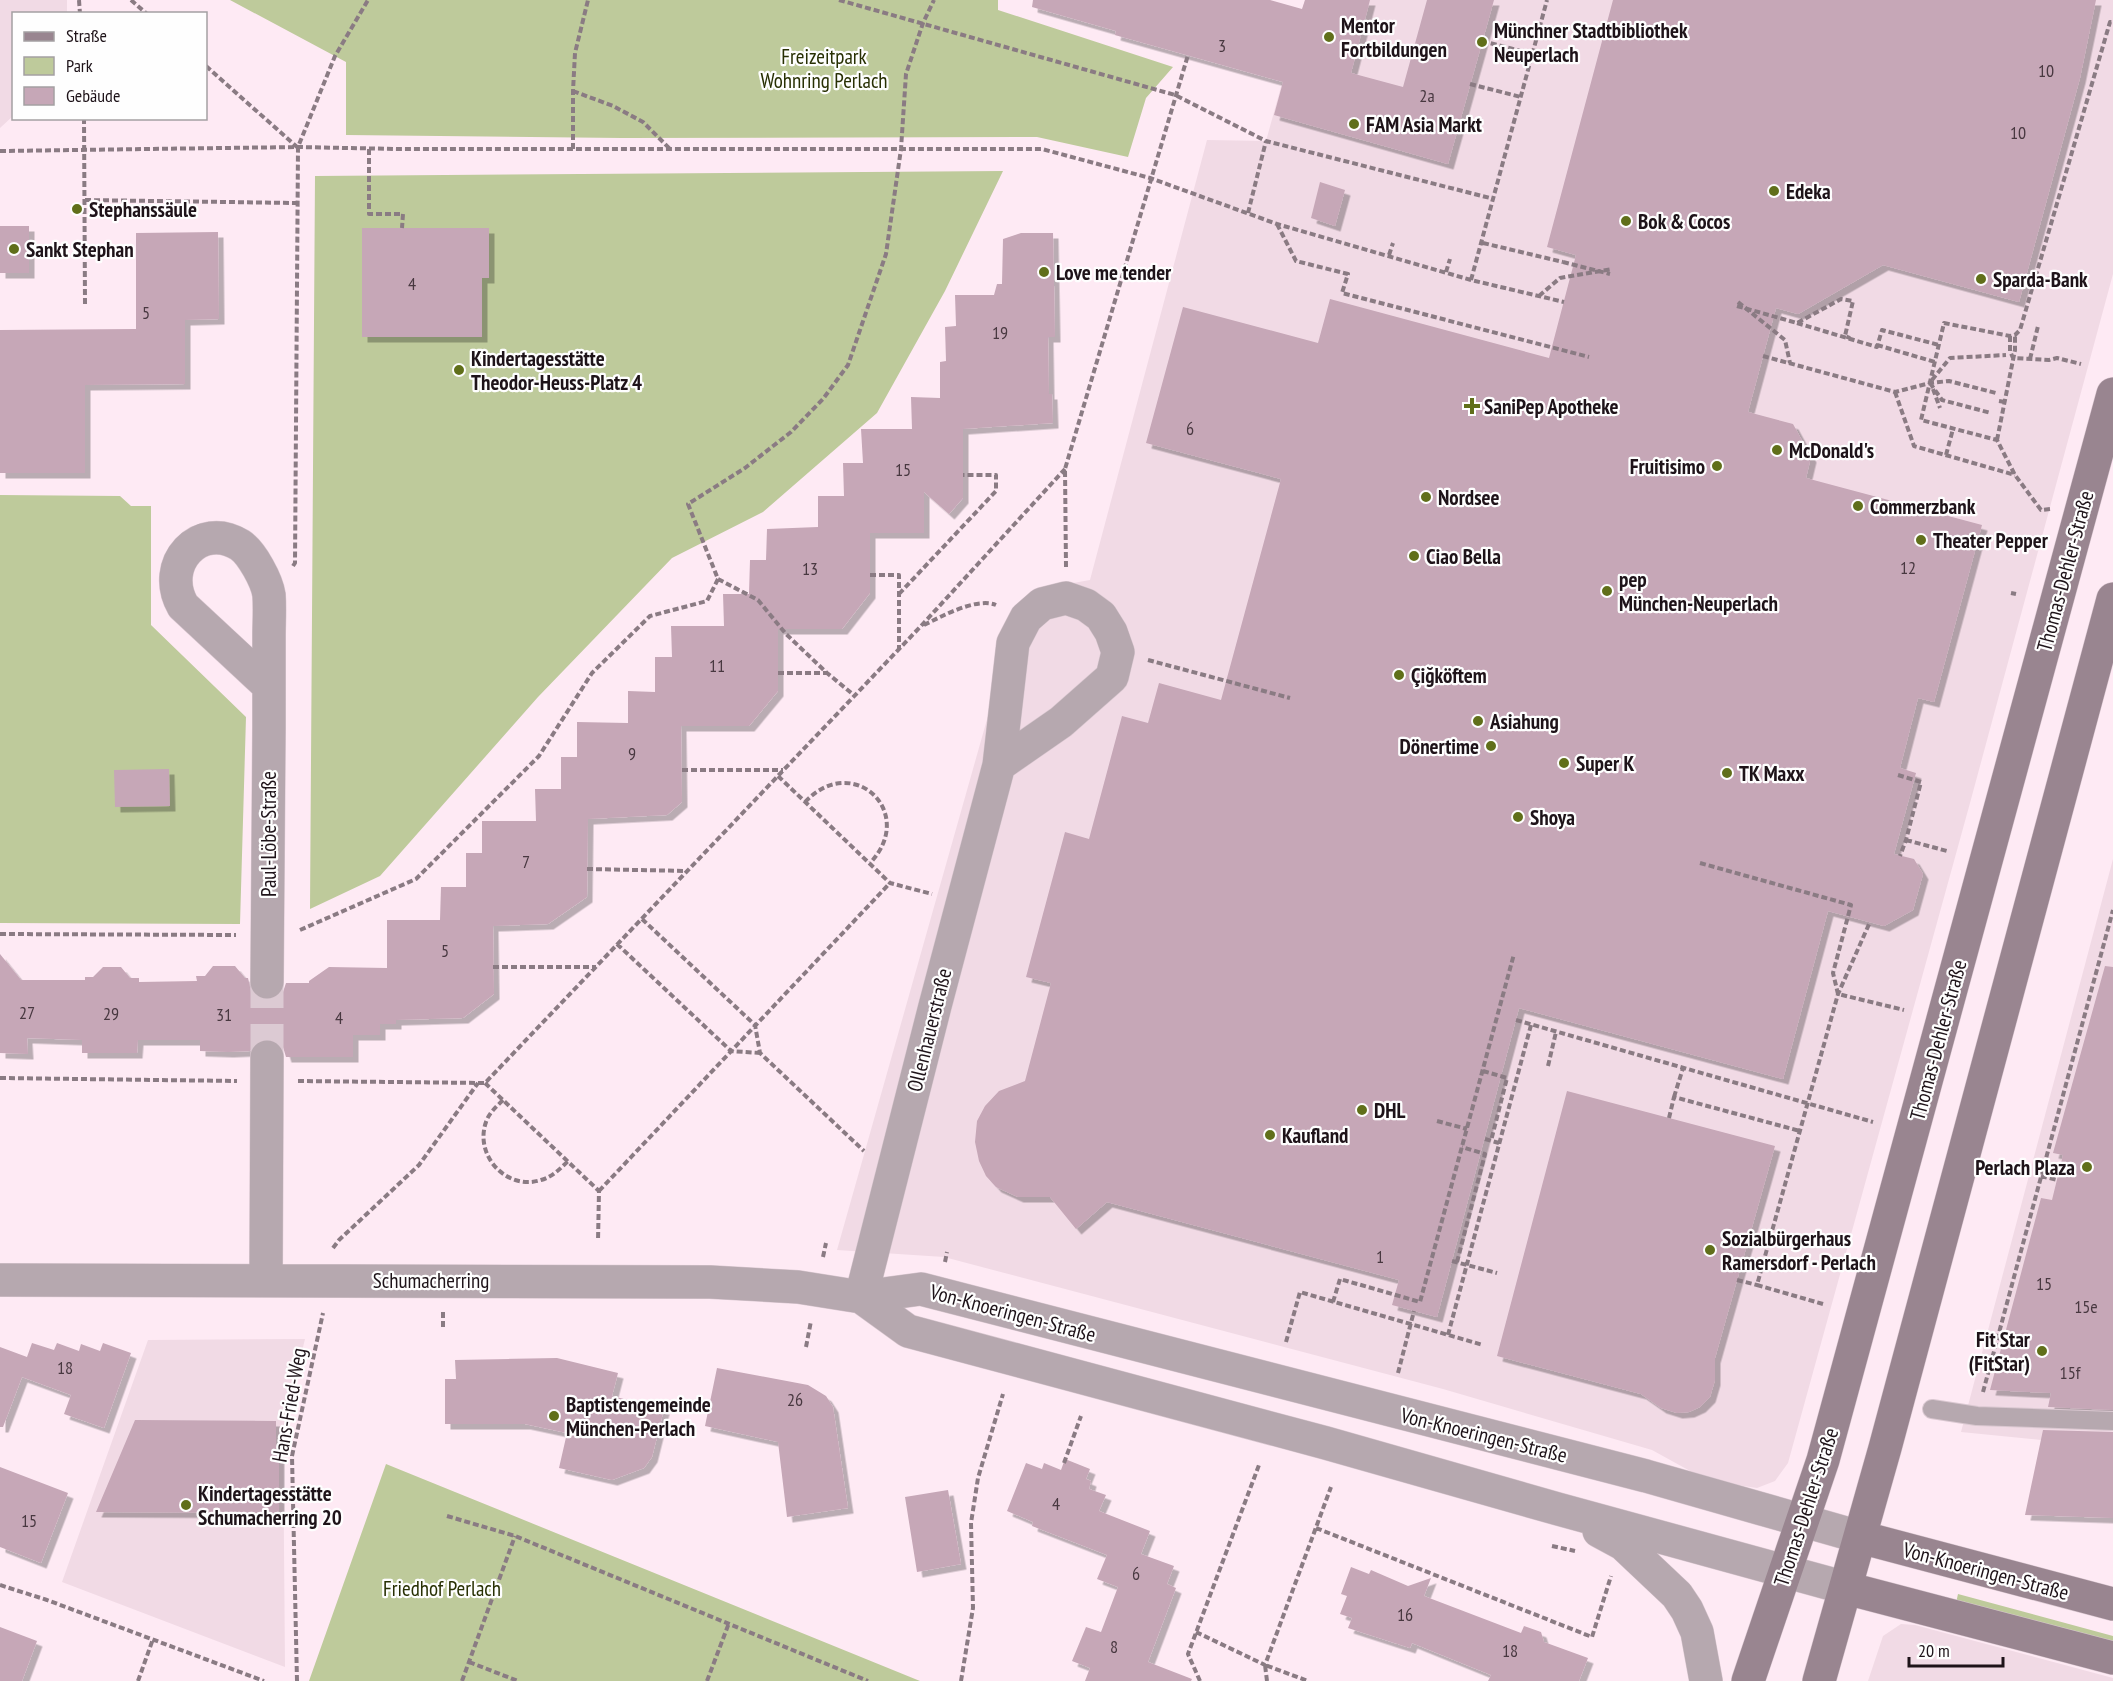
<svg xmlns="http://www.w3.org/2000/svg" width="2113" height="1681" font-family="'PT Sans Narrow',sans-serif">
	<style>
		.built { fill: #f1dae5 }
		.green { fill: #beca9b }
		.building { fill: #c6a7b7; filter: url(#shadow) }
		.lines { fill: none; stroke-linecap: round; stroke-linejoin: round }
		.street-tunnel { stroke: #dccad3; stroke-width: 33; stroke-dasharray: 33 16; stroke-linecap: butt }
		.lane-casing { stroke: #dac8d1; stroke-width: 20 }
		.street-casing { stroke: #dac8d1; stroke-width: 34 }
		.secondary-casing { stroke: #dac8d1; stroke-width: 34 }
		.path { stroke: #8a7b83; stroke-width: 4; stroke-dasharray: 6 3; stroke-linecap: butt }
		.lane { stroke: #b6a8af; stroke-width: 18 }
		.street { stroke: #b6a8af; stroke-width: 33 }
		.secondary { stroke: #998590; stroke-width: 33 }
		.path-bridge { stroke: #8a7b83; stroke-width: 4; stroke-dasharray: 6 3; stroke-linecap: butt }
		.poi-dot { fill: #606f1a; stroke: #fefefe; stroke-width: 2 }
		.labels { text-anchor: middle; dominant-baseline: central; stroke-width: 4.5; stroke-linejoin: round; paint-order: stroke }
		.number-label { font-size: 18px; fill: #483840 }
		.poi-label { font-size: 21px; font-weight: bold; fill: #1e1319; stroke: #fefefe; text-anchor: start }
		.park-label { font-size: 21px; fill: #283003; stroke: #fefefe }
		.street-label { font-size: 21px; fill: #1e1319; stroke: #fefefe }
	</style>
	<defs>
		<filter id="shadow"><feDropShadow dx="5.5" dy="5.5" stdDeviation="0" flood-color="#0004"/></filter>
	</defs>
	<rect width="100%" height="100%" fill="#feeaf4"/>
	<path class="built" d="M0,0H67V13L14,14L13,116L0,128Z
		M1305,0H2113V274L1970,803L1788,1463L1775,1481L1757,1488L1737,1485L1701,1477L1652,1450L1443,1389L944,1257L837,1250L999,677L1062,585L1090,580L1207,140L1266,141Z
		M2113,859V1442L2041,1440L1961,1432Z
		M305,1339L283,1429L285,1667L62,1582L148,1340Z
		M1901,1624L1915,1625L2113,1678V1681H1868L1883,1636Z"/>
	<path class="green" d="M230,0H998V10L1173,67L1146,98L1128,157L1037,137L622,138L346,135V62Z
		M1003,171L945,291L877,413L763,512L672,558L538,697L380,876L310,909L315,176Z
		M0,495L120,496L131,506H151V625L246,717L240,924L0,923Z
		M386,1464L455,1492L920,1681H309Z
		M1958,1594L2113,1636V1646L1956,1603Z"/>
	<path class="building" d="M1033,0H1270L1302,9L1305,0H1370L1351,73L1403,87L1427,0H1494L1448,164L1274,115L1283,82L1115,35L1116,31L1032,7Z
		M1613,0H2096L2080,78L2019,302L1883,265L1798,314L1776,308L1748,412L1793,424L1811,457L1806,478L1982,525L1934,702L1918,698L1900,768L1916,773L1894,854L1914,859L1923,874L1913,910L1884,926L1828,911L1783,1079L1519,1008L1437,1317L1392,1305L1399,1280L1107,1202L1076,1229L1050,1197H1018L996,1187L986,1176L979,1161L975,1142L977,1121L985,1106L999,1091L1025,1081L1051,983L1026,977L1065,832L1089,839L1122,716L1148,723L1159,683L1221,700L1281,479L1146,443L1183,307L1318,343L1330,299L1549,358L1576,255L1547,247Z
		M1320,182L1345,190L1335,226L1311,218Z
		M0,226H29V273H0Z
		M362,228H489V278H482V337H362Z
		M218,232L219,319L185,320V384L85,385V473H0V330L136,329V233Z
		M1021,233H1053L1055,337H1048L1049,394H1052L1053,423L963,429V498L949,514L924,492V533H870V593L842,629H778V691L749,726H681L682,802L667,815L588,819L587,897L548,924L493,926L494,994L463,1018L396,1020V1024H380V1035H353V1057H286L283,1047L277,1041L268,1038L257,1041L250,1051L228,1052L200,1051V1040H138L137,1053H82V1040L27,1038L28,1054L0,1053V954L21,980H85V977H93L103,967H121L130,978H139V982L197,981L196,976H205L213,966H235L245,978H248L251,992L258,998L266,1001L277,998L283,992L286,983H309V981L329,967L387,968V920H440L441,887H466V853H482V821H536L535,789H561V757H577V722L628,723V691L655,692V657H672L671,626H724L723,594H749L750,560H766L767,529L818,527V496H844L843,463H863L861,429H912L911,397L940,398V362L946,361L945,327L956,326L955,295H994L997,284H1002L1003,239Z
		M169,769L170,806L115,807L114,770Z
		M2105,966L2113,967V1410L2048,1407L2051,1393L1990,1390L2041,1198L2052,1200L2063,1155L2053,1153Z
		M1567,1091L1775,1146L1715,1358V1380L1710,1397L1700,1407L1689,1412L1677,1413L1661,1408L1641,1394L1497,1356Z
		M32,1343L54,1350L57,1343L79,1351L81,1344L100,1351L103,1343L131,1353L104,1428L64,1414L71,1395L22,1377L3,1427H0V1347L27,1357Z
		M557,1358L618,1373L612,1396L664,1409L652,1457L644,1468L612,1480L559,1468L567,1433L525,1424H445V1379H456L455,1360Z
		M717,1368L808,1385L826,1396L833,1407L848,1508L787,1517L778,1442L705,1426Z
		M135,1420L276,1421V1453H279V1513L96,1512Z
		M2043,1430L2113,1432V1518L2025,1515Z
		M1065,1459L1090,1469L1086,1479L1091,1481L1089,1489L1106,1495L1099,1511L1150,1531L1141,1554L1174,1566L1167,1584L1176,1588L1148,1662L1192,1679L1191,1681H1085L1090,1668L1072,1661L1086,1627L1101,1632L1118,1587L1097,1579L1107,1555L1032,1526L1033,1522L1007,1511L1026,1463L1042,1469L1044,1463L1061,1470Z
		M0,1467L68,1493L41,1563L0,1547Z
		M948,1490L961,1564L917,1572L905,1497Z
		M1351,1567L1369,1574L1371,1570L1408,1586L1431,1578L1424,1596L1521,1633L1524,1626L1541,1632L1544,1642L1588,1658L1579,1681H1488L1491,1675L1412,1643L1410,1648L1348,1628L1352,1618L1340,1614L1347,1596L1341,1594Z
		M0,1627L37,1641L22,1681H0Z"/>
	<g class="lines">
		<path class="street-tunnel" d="M267,1057V982"/>
		<g class="lane-casing">
			<path id="lane" d="M1932,1409L1977,1416L2113,1421"/>
		</g>
		<g class="street-casing">
			<path id="street" d="M267,982C268,897 268,812 269,727C269,697 269,667 269,636C269,623 270,609 269,595C267,581 252,553 240,545C200,520 159,564 183,606L269,686
				M0,1280L710,1282L798,1287L861,1297L921,1289L1646,1476L1860,1537
				M266,1280L267,1057
				M861,1297L908,1331L1326,1443L1558,1509L1846,1588
				M861,1297L935,1006L999,765L1013,643L1026,618L1042,604L1066,598L1086,605L1101,616L1111,632L1118,652L1112,677L1061,722L999,765
				M1599,1531L1623,1544L1677,1595L1687,1610L1697,1632L1706,1681"/>
		</g>
		<g class="secondary-casing">
			<path id="secondary" d="M1860,1537L2113,1604
				M1846,1588L2113,1658
				M1748,1681L1823,1460L2113,394
				M1819,1681L1885,1448L2113,599"/>
		</g>
		<path class="path" d="M79,0L80,14
			M131,0L147,14
			M839,0L1175,95L1266,141L1494,199
			M1482,41L1532,54
			M206,66L297,147
			M1470,84L1521,97
			M573,91L613,106L643,122L670,149
			M84,118L85,304
			M369,149V214H403L402,228
			M573,149V91L575,53L588,0
			M0,151L298,147L397,149H1042L1150,178L1277,224L1471,280L1564,302
			M85,200L297,203
			M1248,213L1266,141
			M1277,224L1296,261L1348,274L1342,293L1589,357
			M1483,243L1563,262
			M1389,255L1393,243
			M1446,272L1450,259
			M1471,280L1547,0
			M1539,296L1560,278L1612,269
			M1738,302L1785,340L1790,363
			M1797,323L1877,347L1882,330L1939,345
			M2010,336V351L2013,358L2049,360L2057,358L2081,364
			M1877,345L1935,362
			M1763,356L1895,392L1930,383L1949,381L1996,393
			M2030,359L2038,326
			M1932,380L1950,358L2006,355
			M1930,383L1942,400L1991,413
			M1933,389L1940,408
			M1895,392L1914,446L2015,475
			M1999,401L2005,402
			M1997,440L2015,350V335
			M1946,455L1953,429
			M2050,509L2041,510L2015,475L1997,440L1921,420L1944,323L2010,336L2015,335L2020,330L2110,22H2113
			M293,566L295,563L298,147L335,56L368,0
			M1066,567L1065,469L1188,55
			M870,575H899V648
			M718,579L758,600L786,634L827,673L855,696
			M2011,593L2016,594
			M899,594L996,491V475H963
			M924,625C942,616 977,597 996,605
			M1148,660L1290,698
			M778,673H827
			M682,770H783
			M1898,775L1921,782L1906,840L1900,856
			M778,776L890,883L932,894
			M805,802C853,751 918,813 870,863
			M1906,840L1947,851
			M1700,863L1851,905L1833,973L1838,994L1904,1010
			M587,869L688,871
			M642,919L755,1025L760,1053L864,1151
			M300,930L416,879L539,756L592,673L650,616L707,601L718,579L688,504L745,468L791,432L823,399L848,365L886,254L901,149L906,74L923,23L934,0
			M0,934L236,935
			M617,944L731,1051L760,1053
			M493,967H596
			M1516,1020L1873,1122
			M1548,1066L1556,1032
			M1483,1071L1507,1078L1491,1141
			M0,1078L237,1081
			M298,1081L485,1083L921,626L1065,469
			M485,1083L599,1191L598,1241
			M1674,1097L1683,1068
			M503,1100C496,1107 489,1113 486,1122C474,1156 507,1191 541,1180C552,1177 560,1169 568,1161
			M1669,1118L1674,1097L1800,1131
			M1437,1121L1467,1129
			M1485,1139L1499,1143
			M2041,1176L2057,1180
			M599,1191L890,883
			M333,1248L339,1240L419,1165L478,1083
			M823,1257L826,1243
			M1452,1261L1497,1273
			M945,1262L947,1252
			M1457,1262L1485,1154L1462,1147
			M1737,1280L1757,1285
			M1333,1302L1340,1279L1420,1302L1514,954
			M1823,1304L1757,1285L1838,994L1870,922
			M443,1312V1329
			M1448,1335L1531,1025
			M1286,1342L1300,1292L1483,1345
			M806,1347L811,1321
			M1398,1373L1414,1311
			M1983,1392L2113,910
			M1064,1463L1081,1416
			M447,1516L515,1536L868,1681
			M1316,1528L1592,1637L1611,1576
			M1552,1546L1575,1551
			M0,1585L47,1600L264,1681
			M1196,1632L1265,1665L1331,1487
			M469,1662L518,1681
			M138,1681L153,1639
			M297,1681L292,1456L323,1313
			M462,1681L515,1536
			M707,1681L729,1623
			M961,1681L973,1608L971,1523L978,1478L1003,1394
			M1200,1681L1188,1654L1259,1465
			M1267,1681L1265,1665L1308,1681"/>
		<use href="#lane" class="lane"/>
		<use href="#street" class="street"/>
		<use href="#secondary" class="secondary"/>
		<path class="path-bridge" d="M1563,262L1610,274
			M1737,306L1797,323L1841,299L1853,301L1845,336L1850,338"/>
	</g>
	<g class="poi-dot">
		<circle cx="1329" cy="37" r="6"/>
		<circle cx="1482" cy="42" r="6"/>
		<circle cx="1354" cy="124" r="6"/>
		<circle cx="1774" cy="191" r="6"/>
		<circle cx="77" cy="209" r="6"/>
		<circle cx="1626" cy="221" r="6"/>
		<circle cx="14" cy="249" r="6"/>
		<circle cx="1044" cy="272" r="6"/>
		<circle cx="1981" cy="279" r="6"/>
		<circle cx="459" cy="370" r="6"/>
		<path d="M1469 397h6v6h6v6h-6v6h-6v-6h-6v-6h6z"/>
		<circle cx="1777" cy="450" r="6"/>
		<circle cx="1717" cy="466" r="6"/>
		<circle cx="1426" cy="497" r="6"/>
		<circle cx="1858" cy="506" r="6"/>
		<circle cx="1921" cy="540" r="6"/>
		<circle cx="1414" cy="556" r="6"/>
		<circle cx="1607" cy="591" r="6"/>
		<circle cx="1399" cy="675" r="6"/>
		<circle cx="1478" cy="721" r="6"/>
		<circle cx="1491" cy="746" r="6"/>
		<circle cx="1564" cy="763" r="6"/>
		<circle cx="1727" cy="773" r="6"/>
		<circle cx="1518" cy="817" r="6"/>
		<circle cx="1362" cy="1110" r="6"/>
		<circle cx="1270" cy="1135" r="6"/>
		<circle cx="2087" cy="1167" r="6"/>
		<circle cx="1710" cy="1250" r="6"/>
		<circle cx="2042" cy="1351" r="6"/>
		<circle cx="554" cy="1416" r="6"/>
		<circle cx="186" cy="1505" r="6"/>
	</g>
	<g class="labels">
		<g class="number-label">
			<text x="1222" y="45">3</text>
			<text x="2046" y="70">10</text>
			<text x="1427" y="95">2a</text>
			<text x="2018" y="132">10</text>
			<text x="412" y="283">4</text>
			<text x="146" y="312">5</text>
			<text x="1000" y="332">19</text>
			<text x="1190" y="428">6</text>
			<text x="903" y="469">15</text>
			<text x="1908" y="567">12</text>
			<text x="810" y="568">13</text>
			<text x="717" y="665">11</text>
			<text x="632" y="753">9</text>
			<text x="526" y="861">7</text>
			<text x="445" y="950">5</text>
			<text x="27" y="1012">27</text>
			<text x="111" y="1013">29</text>
			<text x="224" y="1014">31</text>
			<text x="339" y="1017">4</text>
			<text x="1380" y="1256">1</text>
			<text x="2044" y="1283">15</text>
			<text x="2086" y="1306">15e</text>
			<text x="65" y="1367">18</text>
			<text x="2070" y="1372">15f</text>
			<text x="795" y="1399">26</text>
			<text x="1056" y="1503">4</text>
			<text x="29" y="1520">15</text>
			<text x="1136" y="1573">6</text>
			<text x="1405" y="1614">16</text>
			<text x="1114" y="1646">8</text>
			<text x="1510" y="1650">18</text>
		</g>
		<g class="poi-label">
			<text x="1341" y="25">Mentor<tspan x="1341" dy="24">Fortbildungen</tspan></text>
			<text x="1494" y="30">Münchner Stadtbibliothek<tspan x="1494" dy="24">Neuperlach</tspan></text>
			<text x="1366" y="124">FAM Asia Markt</text>
			<text x="1786" y="191">Edeka</text>
			<text x="89" y="209">Stephanssäule</text>
			<text x="1638" y="221">Bok &amp; Cocos</text>
			<text x="26" y="249">Sankt Stephan</text>
			<text x="1056" y="272">Love me tender</text>
			<text x="1993" y="279">Sparda-Bank</text>
			<text x="471" y="358">Kindertagesstätte<tspan x="471" dy="24">Theodor-Heuss-Platz 4</tspan></text>
			<text x="1484" y="406">SaniPep Apotheke</text>
			<text x="1789" y="450">McDonald's</text>
			<text x="1705" y="466" text-anchor="end">Fruitisimo</text>
			<text x="1438" y="497">Nordsee</text>
			<text x="1870" y="506">Commerzbank</text>
			<text x="1933" y="540">Theater Pepper</text>
			<text x="1426" y="556">Ciao Bella</text>
			<text x="1619" y="579">pep<tspan x="1619" dy="24">München-Neuperlach</tspan></text>
			<text x="1411" y="675">Çiğköftem</text>
			<text x="1490" y="721">Asiahung</text>
			<text x="1479" y="746" text-anchor="end">Dönertime</text>
			<text x="1576" y="763">Super K</text>
			<text x="1739" y="773">TK Maxx</text>
			<text x="1530" y="817">Shoya</text>
			<text x="1374" y="1110">DHL</text>
			<text x="1282" y="1135">Kaufland</text>
			<text x="2075" y="1167" text-anchor="end">Perlach Plaza</text>
			<text x="1722" y="1238">Sozialbürgerhaus<tspan x="1722" dy="24">Ramersdorf - Perlach</tspan></text>
			<text x="2030" y="1339" text-anchor="end">Fit Star<tspan x="2030" dy="24">(FitStar)</tspan></text>
			<text x="566" y="1404">Baptistengemeinde<tspan x="566" dy="24">München-Perlach</tspan></text>
			<text x="198" y="1493">Kindertagesstätte<tspan x="198" dy="24">Schumacherring 20</tspan></text>
		</g>
		<g class="park-label">
			<text x="824" y="56">Freizeitpark<tspan x="824" dy="24">Wohnring Perlach</tspan></text>
			<text x="442" y="1588">Friedhof Perlach</text>
		</g>
		<g class="street-label">
			<text transform="translate(2065 571) rotate(-75)">Thomas-Dehler-Straße</text>
			<text transform="translate(268 834) rotate(-90)">Paul-Löbe-Straße</text>
			<text transform="translate(929 1030) rotate(-76)">Ollenhauerstraße</text>
			<text transform="translate(1938 1040) rotate(-75)">Thomas-Dehler-Straße</text>
			<text x="431" y="1280">Schumacherring</text>
			<text transform="translate(1013 1313) rotate(15)">Von-Knoeringen-Straße</text>
			<text transform="translate(289 1405) rotate(-80)">Hans-Fried-Weg</text>
			<text transform="translate(1484 1435) rotate(14)">Von-Knoeringen-Straße</text>
			<text transform="translate(1806 1507) rotate(-72)">Thomas-Dehler-Straße</text>
			<text transform="translate(1986 1571) rotate(15)">Von-Knoeringen-Straße</text>
		</g>
	</g>
	<rect x="12" y="12" width="195" height="108" fill="#fefefe" stroke="#a4a0a2" stroke-width="1.5"/>
	<rect x="24" y="32" width="30" height="9" fill="#998590" stroke="#a4a0a2" stroke-width="1.5"/>
	<text x="66" y="42" font-size="18" fill="#1e1319">Straße</text>
	<rect x="24" y="57" width="30" height="18" fill="#beca9b" stroke="#a4a0a2" stroke-width="1.5"/>
	<text x="66" y="72" font-size="18" fill="#1e1319">Park</text>
	<rect x="24" y="87" width="30" height="18" fill="#c6a7b7" stroke="#a4a0a2" stroke-width="1.5"/>
	<text x="66" y="102" font-size="18" fill="#1e1319">Gebäude</text>
	<path d="M1909 1657v9h94v-9" fill="none" stroke="#1e1319" stroke-width="3"/>
	<text x="1918" y="1657" font-size="18" fill="#1e1319" stroke="#fefefe" stroke-width="4.5" paint-order="stroke">20 m</text>
</svg>
